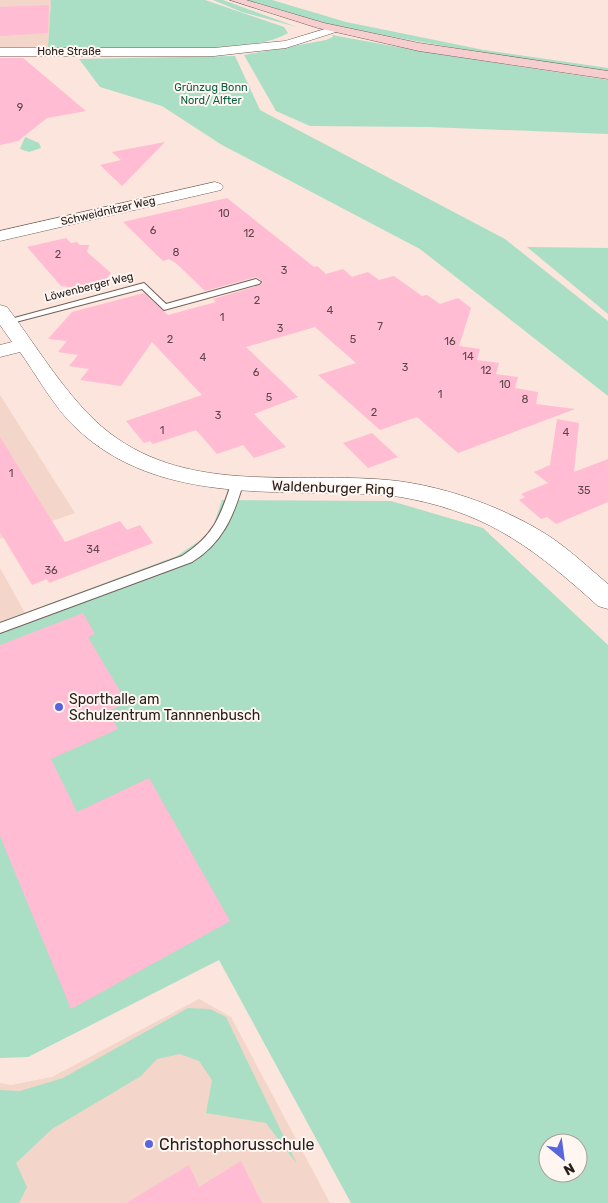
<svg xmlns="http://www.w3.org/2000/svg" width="608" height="1203" font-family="Rubik,sans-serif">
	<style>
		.built { fill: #f3d6c9 }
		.green { fill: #aadec5; fill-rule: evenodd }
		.building { fill: #ffbcd3 }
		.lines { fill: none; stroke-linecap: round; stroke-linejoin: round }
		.service-casing { stroke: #736058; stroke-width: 2 }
		.minor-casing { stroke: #736058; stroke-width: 1 }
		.tertiary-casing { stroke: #736058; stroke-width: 1 }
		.secondary-casing { stroke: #736058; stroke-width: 1 }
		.service { fill: #fff; fill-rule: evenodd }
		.minor { fill: #fff; fill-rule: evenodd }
		.tertiary { fill: #fff; fill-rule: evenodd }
		.secondary { fill: #f7cecf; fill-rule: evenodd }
		.poi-dot { fill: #5865dc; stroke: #fff6f2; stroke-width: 2 }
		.labels { text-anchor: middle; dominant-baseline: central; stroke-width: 4; stroke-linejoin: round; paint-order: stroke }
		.far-street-label { font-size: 11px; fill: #28201d; stroke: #fff6f2 }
		.far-park-label { font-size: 11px; fill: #095f42; stroke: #fff6f2 }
		.number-label { font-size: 11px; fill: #5e474a }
		.street-label { font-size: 14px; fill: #28201d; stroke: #fff6f2 }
		.poi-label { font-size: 14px; fill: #28201d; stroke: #fff6f2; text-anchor: start }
		.near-poi-label { font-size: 16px; fill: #28201d; stroke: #fff6f2; text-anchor: start }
	</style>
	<rect width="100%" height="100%" fill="#fbe5dc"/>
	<path class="built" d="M0,0H51L48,47L0,48Z
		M0,395L75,513L0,539Z
		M0,568L25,613L0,622Z
		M199,999L231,1017L330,1203H0V1083L11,1085L52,1077Z"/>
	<path class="green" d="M51,0H205L284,27L288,33C244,59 103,47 48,47Z
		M213,0H223L297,27L242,12Z
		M246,0H272L346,22L484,50L608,68V71C536,61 465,50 394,37C344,27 293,18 246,0Z
		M332,35L425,52L608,80V134L429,127L310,126L276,111L244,55L326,40L333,37Z
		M235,56L260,110L505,239L608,321V396L420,249L222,145L162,106L100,87L79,59Z
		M25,137L39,143L41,148L29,152L20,149Z
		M527,247L608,248V314Z
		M222,500L391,501L483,528L608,645V1203H351L219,960L28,1057L0,1058V622L177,556L211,533ZM548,1143H578V1173H548Z
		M188,1008L210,1009L226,1017L297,1164L266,1123L206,1113L212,1080L199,1061L180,1054L157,1059L141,1076L52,1129L16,1163L27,1187L19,1203H0V1090L20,1091L63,1078Z"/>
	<path class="building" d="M49,5L48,33L0,36V7Z
		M0,58H23L86,111L47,118L18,141L0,145Z
		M165,142L122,186L100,165L121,160L112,152Z
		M227,198L314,267L317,266L326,274L343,269L352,277L368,272L379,280L394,276L422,296L427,295L440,304L458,298L471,308L459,346L480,349L477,360L499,363L496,374L518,377L515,388L538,392L536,404L575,409L458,453L417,417L380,430L318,375L356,363L315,327L246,347L298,397L254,414L286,447L254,458L243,445L217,454L196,430L153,444L150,441L144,443L126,421L202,395L152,342L121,386L80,380L89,369L69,366L78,355L58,352L67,341L48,339L72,312L144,293L168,315L216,302L213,299L260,285L263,282L256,277L205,291L177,264L169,259L163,261L123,222Z
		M66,238L71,243L77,242L80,245H89L87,252L111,273L97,291L61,286L27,247Z
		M557,419L579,423L574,472L608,459V502L556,524L547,517L541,519L519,500L525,497L521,494L548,483L534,472L550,465Z
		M372,433L398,457L368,468L343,443Z
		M0,437L65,542L120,521L127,530L140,525L153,543L49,583L47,579L32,585L0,532Z
		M83,613L95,634L88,637L127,703L108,711L118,729L51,759L77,812L149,778L230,921L71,1009L0,836V645Z
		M241,1161L262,1203H126L189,1165L199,1187Z"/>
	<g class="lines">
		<g class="service-casing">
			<path id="service" d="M256,279L261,282L259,284L164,310L142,289L8,324L3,321L144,283L166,304Z
				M237,480L243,484C233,518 222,543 192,562L0,633V623L182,556C213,536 220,518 231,484Z"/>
		</g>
		<g class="minor-casing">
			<path id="minor" d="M215,182L221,184L223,187L221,190L0,241V231Z
				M0,305L7,307C39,349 74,410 118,439C200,495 305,470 398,481C450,488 505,508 549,536C570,550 589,568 608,584V609L598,606C538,552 492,515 411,499C384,493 356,494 328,493C239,492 141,493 73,425C55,408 35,373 20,352L0,357V345L12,342L0,325Z"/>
		</g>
		<g class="tertiary-casing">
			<path id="tertiary" d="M335,26L339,27V31L286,48L214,56H0V48H214L285,41Z"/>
		</g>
		<g class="secondary-casing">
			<path id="secondary" d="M230,0H246L324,23L419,43L608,71V79L419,51L318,28Z"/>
		</g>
		<use href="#service" class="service"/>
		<use href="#minor" class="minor"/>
		<use href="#tertiary" class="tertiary"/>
		<use href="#secondary" class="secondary"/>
	</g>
	<g class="poi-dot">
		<circle cx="59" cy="707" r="5"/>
		<circle cx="149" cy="1144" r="5"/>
	</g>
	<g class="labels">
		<g class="far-street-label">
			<text x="69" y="51">Hohe Straße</text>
			<text transform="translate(108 211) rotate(-13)">Schweidnitzer Weg</text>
			<text transform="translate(89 287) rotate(-14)">Löwenberger Weg</text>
		</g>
		<g class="far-park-label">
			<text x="211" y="87">Grünzug Bonn<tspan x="211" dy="13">Nord/ Alfter</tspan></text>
		</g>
		<g class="number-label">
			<text x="20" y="107">9</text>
			<text x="224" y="213">10</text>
			<text x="153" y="230">6</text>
			<text x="249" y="233">12</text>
			<text x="176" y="252">8</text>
			<text x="58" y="254">2</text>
			<text x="284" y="270">3</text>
			<text x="257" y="300">2</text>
			<text x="330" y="310">4</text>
			<text x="222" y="317">1</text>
			<text x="380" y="326">7</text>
			<text x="280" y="328">3</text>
			<text x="170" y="339">2</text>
			<text x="353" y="339">5</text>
			<text x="450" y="341">16</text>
			<text x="468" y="356">14</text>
			<text x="203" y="357">4</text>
			<text x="405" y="367">3</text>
			<text x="486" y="370">12</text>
			<text x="256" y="372">6</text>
			<text x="505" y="384">10</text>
			<text x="440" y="394">1</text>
			<text x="269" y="397">5</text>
			<text x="525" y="399">8</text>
			<text x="374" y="412">2</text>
			<text x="218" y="415">3</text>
			<text x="162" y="430">1</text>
			<text x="566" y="432">4</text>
			<text x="11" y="473">1</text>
			<text x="584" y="490">35</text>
			<text x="93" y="549">34</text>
			<text x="51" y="570">36</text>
		</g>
		<g class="street-label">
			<text transform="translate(333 488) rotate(2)">Waldenburger Ring</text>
		</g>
		<g class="poi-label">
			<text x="69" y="699">Sporthalle am<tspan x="69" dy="16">Schulzentrum Tannnenbusch</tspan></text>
		</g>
		<g class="near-poi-label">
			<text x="159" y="1144">Christophorusschule</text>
		</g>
	</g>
	<g transform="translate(563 1158) rotate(151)"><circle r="24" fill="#fff6f2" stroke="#a9a09d"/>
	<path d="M0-4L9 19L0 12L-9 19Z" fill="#5865dc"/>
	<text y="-8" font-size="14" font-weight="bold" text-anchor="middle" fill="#28201d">N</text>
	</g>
</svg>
